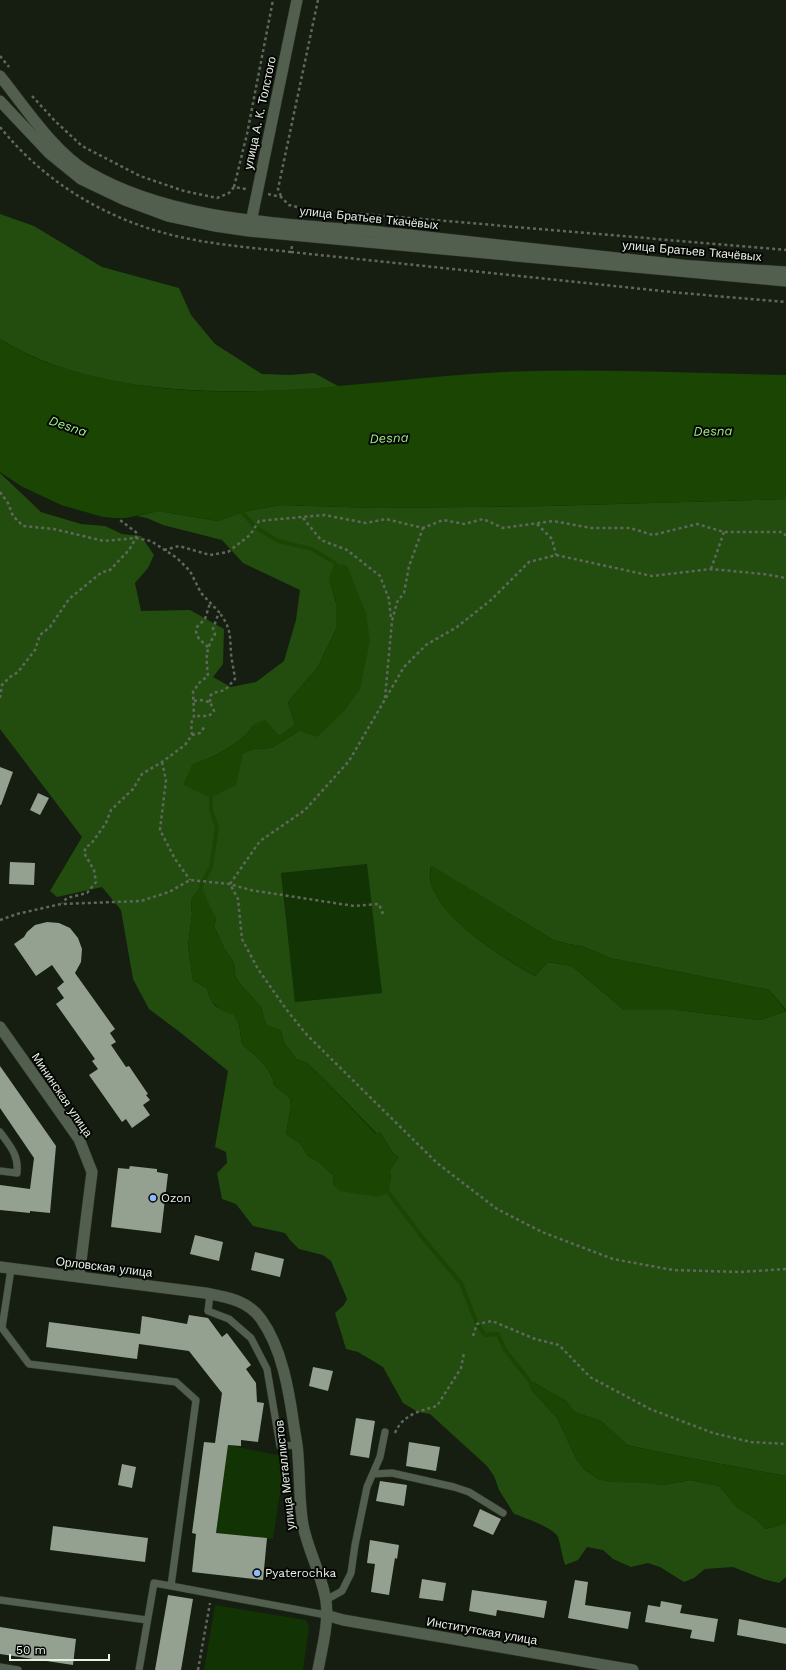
<svg xmlns="http://www.w3.org/2000/svg" width="786" height="1670" font-family="'Work Sans',sans-serif">
	<style>
		.green { fill: #123303 }
		.forest { fill: #224d0e; fill-rule: evenodd }
		.water { fill: #1a4503 }
		.lines { fill: none; stroke-linecap: round; stroke-linejoin: round }
		.stream { stroke: #1a4503; stroke-width: 4 }
		.building { fill: #94a190 }
		.service-casing { stroke: #31362f; stroke-width: 8 }
		.minor-casing { stroke: #31362f; stroke-width: 12 }
		.path { stroke: #60685d; stroke-width: 2.5; stroke-dasharray: 3 3; stroke-linecap: butt }
		.service { stroke: #525e4e; stroke-width: 7 }
		.minor { stroke: #525e4e; stroke-width: 11 }
		.poi-dot { fill: #8fb8fd; stroke: #040703; stroke-width: 1.5 }
		.labels { text-anchor: middle; dominant-baseline: central; stroke-width: 4; stroke-linejoin: round; paint-order: stroke }
		.street-label { font-size: 12px; fill: #e9f0e7; stroke: #040703 }
		.poi-label { font-size: 12px; fill: #e9f0e7; stroke: #040703; text-anchor: start }
		.water-label { font-size: 13px; font-style: italic; fill: #9eec82; stroke: #040703 }
	</style>
	<rect width="100%" height="100%" fill="#151e11"/>
	<path class="green" d="M368,864L382,993L295,1002L281,873Z
		M228,1445L282,1456L283,1473L273,1539L216,1533Z
		M215,1605L306,1620L309,1627L303,1670H204Z"/>
	<path class="forest" d="M0,214L34,226L102,267L179,288L191,315L215,344L262,374L290,375L314,373L340,387C233,395 94,398 0,339Z
		M0,473L41,512L81,524L105,526L122,534L141,536L154,555L148,568L135,583L141,611L190,610L224,629L223,664L213,677L231,687L256,682L284,661L296,620L300,590L243,563L222,540L163,525L147,518L137,516L154,512H165L218,521L242,512L280,505L378,508L547,506L786,499V1010L769,990L610,958L584,947L555,941L431,866C430,871 429,879 431,884C444,921 501,957 535,976L548,962L572,966L624,1010H677L760,1020L786,1011V1476L668,1454L627,1445L601,1421L574,1412L566,1401L529,1380L530,1388L557,1418L576,1458L585,1470L598,1479L611,1482H645L662,1485L690,1480L719,1486L737,1507L756,1519L766,1529L786,1523V1577L779,1583L763,1579L733,1567L705,1569L694,1578L684,1582L660,1567L648,1563L631,1567L613,1559L603,1550L587,1547L578,1560L565,1565C562,1556 561,1546 558,1537C554,1528 523,1517 514,1514L499,1490L494,1476L487,1466L430,1414L418,1412L403,1403L383,1367L358,1352L346,1349L335,1313L344,1305L347,1299L331,1261L323,1255L299,1249L290,1240L285,1233L253,1226L236,1204L222,1199L217,1173L227,1163L226,1152L215,1147L228,1071L181,1033L149,1009L133,979L121,910L102,887L57,897L50,891L82,837L0,729ZM329,578L360,689L299,731L271,748L254,749L243,753L192,765C210,758 226,751 241,739C253,730 247,726 265,721L279,736L295,725L288,702L318,667L336,629V601ZM367,864L382,993L295,1002L281,873ZM191,899L212,911L216,919L214,926L224,948L234,963L235,975L239,983L261,1007L266,1025L281,1031L284,1043L296,1059L307,1063L323,1078L377,1134L380,1132L393,1153L398,1157L390,1171L391,1181L334,1186L333,1175L319,1162L308,1156L300,1143L286,1134L291,1106L290,1098L274,1085C271,1066 255,1056 242,1044L239,1024L234,1014C216,1008 212,1007 207,988L193,980L188,946L192,915Z"/>
	<path class="water" d="M0,339C29,358 62,369 96,377C231,409 367,379 502,372C597,368 691,373 786,375V499L547,506L378,508L280,505L242,512L218,521L165,512H154L126,518H115L103,517L61,505L21,486L0,472Z
		M335,563L347,566L366,613L370,641L360,689L345,710L317,737L299,731L271,748L254,749L243,753L236,785L211,798L183,785L192,765C210,758 226,751 241,739C253,730 247,726 265,720L279,736L295,725L288,702L318,667L336,629V601L329,578Z
		M431,865L555,941L584,947L610,958L769,990L786,1011L760,1020L677,1010H624L572,966L548,962L535,976C502,957 443,921 431,884C429,879 431,871 431,865Z
		M201,886L216,919L214,926L224,948L234,963L235,975L239,983L261,1007L266,1025L281,1031L284,1043L296,1059L307,1063L323,1078L376,1134L380,1132L393,1153L399,1157L390,1171L391,1181L388,1192L378,1197L340,1191L334,1186L333,1175L319,1162L308,1156L300,1143L286,1134L291,1106L290,1098L274,1085C271,1066 255,1056 242,1044L239,1024L234,1015L221,1010L211,1001L207,988L193,980L188,946L192,915L191,899Z
		M528,1379L566,1401L574,1412L601,1421L627,1445L668,1454L786,1476V1523L766,1529L756,1519L737,1507L719,1486L690,1480L662,1485L645,1483L611,1482L598,1479L585,1470L576,1458L557,1418L530,1388Z"/>
	<g class="lines">
		<path class="stream" d="M242,512L255,527L278,541L312,549L335,563
			M201,886L211,867L217,827L211,810V798
			M388,1192L426,1242L461,1283L477,1324L485,1335L498,1334L505,1350L528,1379"/>
	</g>
	<path class="building" d="M0,767L13,772L1,805H0Z
		M38,793L49,798L40,815L30,810Z
		M10,862L35,863L34,885L9,884Z
		M47,922L59,923L70,928L78,938L82,949L81,962L75,973L115,1029L110,1033L116,1042L111,1045L126,1067L129,1066L148,1094L146,1095L150,1100L143,1105L150,1115L132,1128L126,1119L122,1122L89,1075L98,1069L92,1061L95,1059L56,1004L64,998L57,988L64,982L52,965L36,976L14,944L24,937L27,932L35,925Z
		M0,1066L56,1146L50,1213L30,1211V1213L0,1210V1185L30,1189L34,1158L0,1108Z
		M130,1166L157,1169V1172L168,1174L161,1233L111,1227L118,1168L129,1169Z
		M195,1235L223,1242L219,1261L190,1254Z
		M255,1252L284,1259L280,1277L251,1270Z
		M189,1315L208,1318L222,1337L227,1333L251,1365L246,1369L256,1383L257,1402L264,1403L258,1442L241,1440V1446L228,1445L216,1533L267,1538L263,1580L192,1572L196,1534L192,1533L204,1442L215,1443L222,1393L189,1351L139,1344L137,1359L46,1347L49,1322L140,1334L142,1316L187,1324Z
		M313,1367L333,1371L328,1391L309,1386Z
		M356,1418L375,1421L369,1458L350,1455Z
		M409,1442L440,1447L436,1471L406,1466Z
		M122,1464L136,1467L132,1488L118,1485Z
		M380,1481L407,1485L404,1506L376,1501Z
		M480,1509L501,1519L493,1535L473,1526Z
		M53,1526L148,1538L145,1562L50,1550Z
		M370,1540L399,1545L397,1559L395,1558L389,1595L371,1592L375,1564L367,1563Z
		M422,1579L446,1583L443,1601L419,1598Z
		M575,1580L588,1582L585,1605L631,1612L628,1629L568,1618Z
		M472,1590L547,1601L544,1618L497,1610L496,1616L469,1611Z
		M168,1595L193,1599L181,1670H155Z
		M661,1601L682,1605L680,1613L718,1619L714,1642L690,1638L692,1630L645,1622L648,1605L660,1607Z
		M739,1619L786,1628V1644L737,1635Z
		M0,1627L76,1639L73,1665L0,1654Z"/>
	<g class="lines">
		<g class="service-casing">
			<path id="service" d="M0,1132C10,1146 19,1155 17,1173L0,1171
				M11,1269L2,1328L29,1364L176,1382L196,1400L171,1586L326,1615
				M210,1294L208,1311L229,1319L251,1338L267,1369L280,1446L297,1445
				M373,1474L392,1473L454,1487L469,1492L503,1513
				M0,1600L147,1620
				M326,1600L342,1591L351,1573L355,1545L367,1487L380,1457L385,1432
				M0,1667L18,1670
				M139,1670L154,1583L171,1586"/>
		</g>
		<g class="minor-casing">
			<path id="minor" d="M0,76C25,107 54,152 88,172C179,225 297,223 400,234C493,244 587,255 681,265C716,268 751,270 786,272
				M0,101L49,153L81,179L125,200L168,216L215,226L249,231L786,281
				M250,227L297,0
				M0,1027L79,1139L92,1172L79,1277
				M0,1267L205,1293C226,1297 248,1300 261,1319C282,1348 289,1391 294,1426C295,1435 298,1446 298,1456C300,1479 299,1502 303,1525C308,1551 322,1575 326,1601C329,1623 322,1648 318,1670
				M326,1615L343,1620L633,1670"/>
		</g>
		<path class="path" d="M0,56L9,67
			M32,96L55,121L82,146L140,176L184,191L217,198L229,193L234,187L246,189
			M0,127C46,184 109,221 180,237C217,245 254,248 291,252L292,246
			M234,187L247,134L273,0
			M268,194L281,197L289,205L305,209L786,250
			M281,196L278,189L318,0
			M291,252L681,293L786,302
			M0,492L8,503L13,516L23,526L54,529L104,541L136,538L151,541L177,558L190,571L201,593L219,612L213,629L215,634C205,651 206,657 208,676L200,682L193,692L194,716L191,724L192,735L185,745L162,762L142,774L133,789L111,810L106,823L91,844L86,847L84,853L94,870L96,882L87,893L67,898L62,903
			M303,518L321,540L347,550L380,576L389,599L391,619
			M537,524L552,539L556,555
			M164,550L179,546L210,555L228,552L250,535L259,521L324,515L366,523L386,519L423,528L443,520L464,524L483,519L503,528L553,521L591,528H630L653,535L697,524L724,532H783L786,536
			M711,569L724,532
			M208,647L199,639L196,632L197,627L205,619L210,603
			M0,698L2,685L10,677L18,672L35,650L40,635L50,627L69,599L102,572L109,571L129,550L136,538L137,533L120,520
			M385,698L392,621L397,602L404,593L409,566L423,528
			M194,701L200,700L210,702L214,711L209,716H196
			M210,702V696L213,693L225,690L235,679C234,671 232,662 231,654C230,635 231,628 219,612
			M192,735L200,733L205,726
			M162,762L166,780L160,830L175,859L190,880
			M383,914L379,904L354,906L250,890L230,884L260,841L305,810L349,761L404,667L426,645L457,627L491,600L529,562L556,555L652,576L711,569L763,574L786,578
			M0,920L17,914L61,904L141,901L169,892L190,880L230,884L238,899L242,939L258,969L286,1009L307,1035L437,1163L497,1209L542,1232L613,1259L673,1270L740,1272L786,1269
			M473,1336L477,1324L492,1321L535,1339L559,1345L590,1377L650,1409L713,1433L751,1442L786,1444
			M395,1433C403,1414 420,1411 437,1406L461,1368L464,1353
			M198,1670L210,1603"/>
		<use href="#service" class="service"/>
		<use href="#minor" class="minor"/>
	</g>
	<g class="poi-dot">
		<circle cx="153" cy="1198" r="4"/>
		<circle cx="257" cy="1573" r="4"/>
	</g>
	<g class="labels">
		<g class="street-label">
			<text transform="translate(260 113) rotate(-78)">улица А. К. Толстого</text>
			<text transform="translate(369 218) rotate(6)">улица Братьев Ткачёвых</text>
			<text transform="translate(692 251) rotate(5)">улица Братьев Ткачёвых</text>
			<text transform="translate(62 1095) rotate(56)">Мининская улица</text>
			<text transform="translate(104 1267) rotate(7)">Орловская улица</text>
			<text transform="translate(285 1475) rotate(-96)">улица Металлистов</text>
			<text transform="translate(482 1631) rotate(10)">Институтская улица</text>
		</g>
		<g class="poi-label">
			<text x="161" y="1198">Ozon</text>
			<text x="265" y="1573">Pyaterochka</text>
		</g>
		<g class="water-label">
			<text transform="translate(68 426) rotate(19)">Desna</text>
			<text transform="translate(713 431) rotate(-1)">Desna</text>
			<text transform="translate(389 438) rotate(-2)">Desna</text>
		</g>
	</g>
	<path d="M10 1654v6h99v-6" fill="none" stroke="#e9f0e7" stroke-width="2"/>
	<text x="16" y="1654" font-size="12" fill="#e9f0e7" stroke="#040703" stroke-width="3" paint-order="stroke">50 m</text>
</svg>
